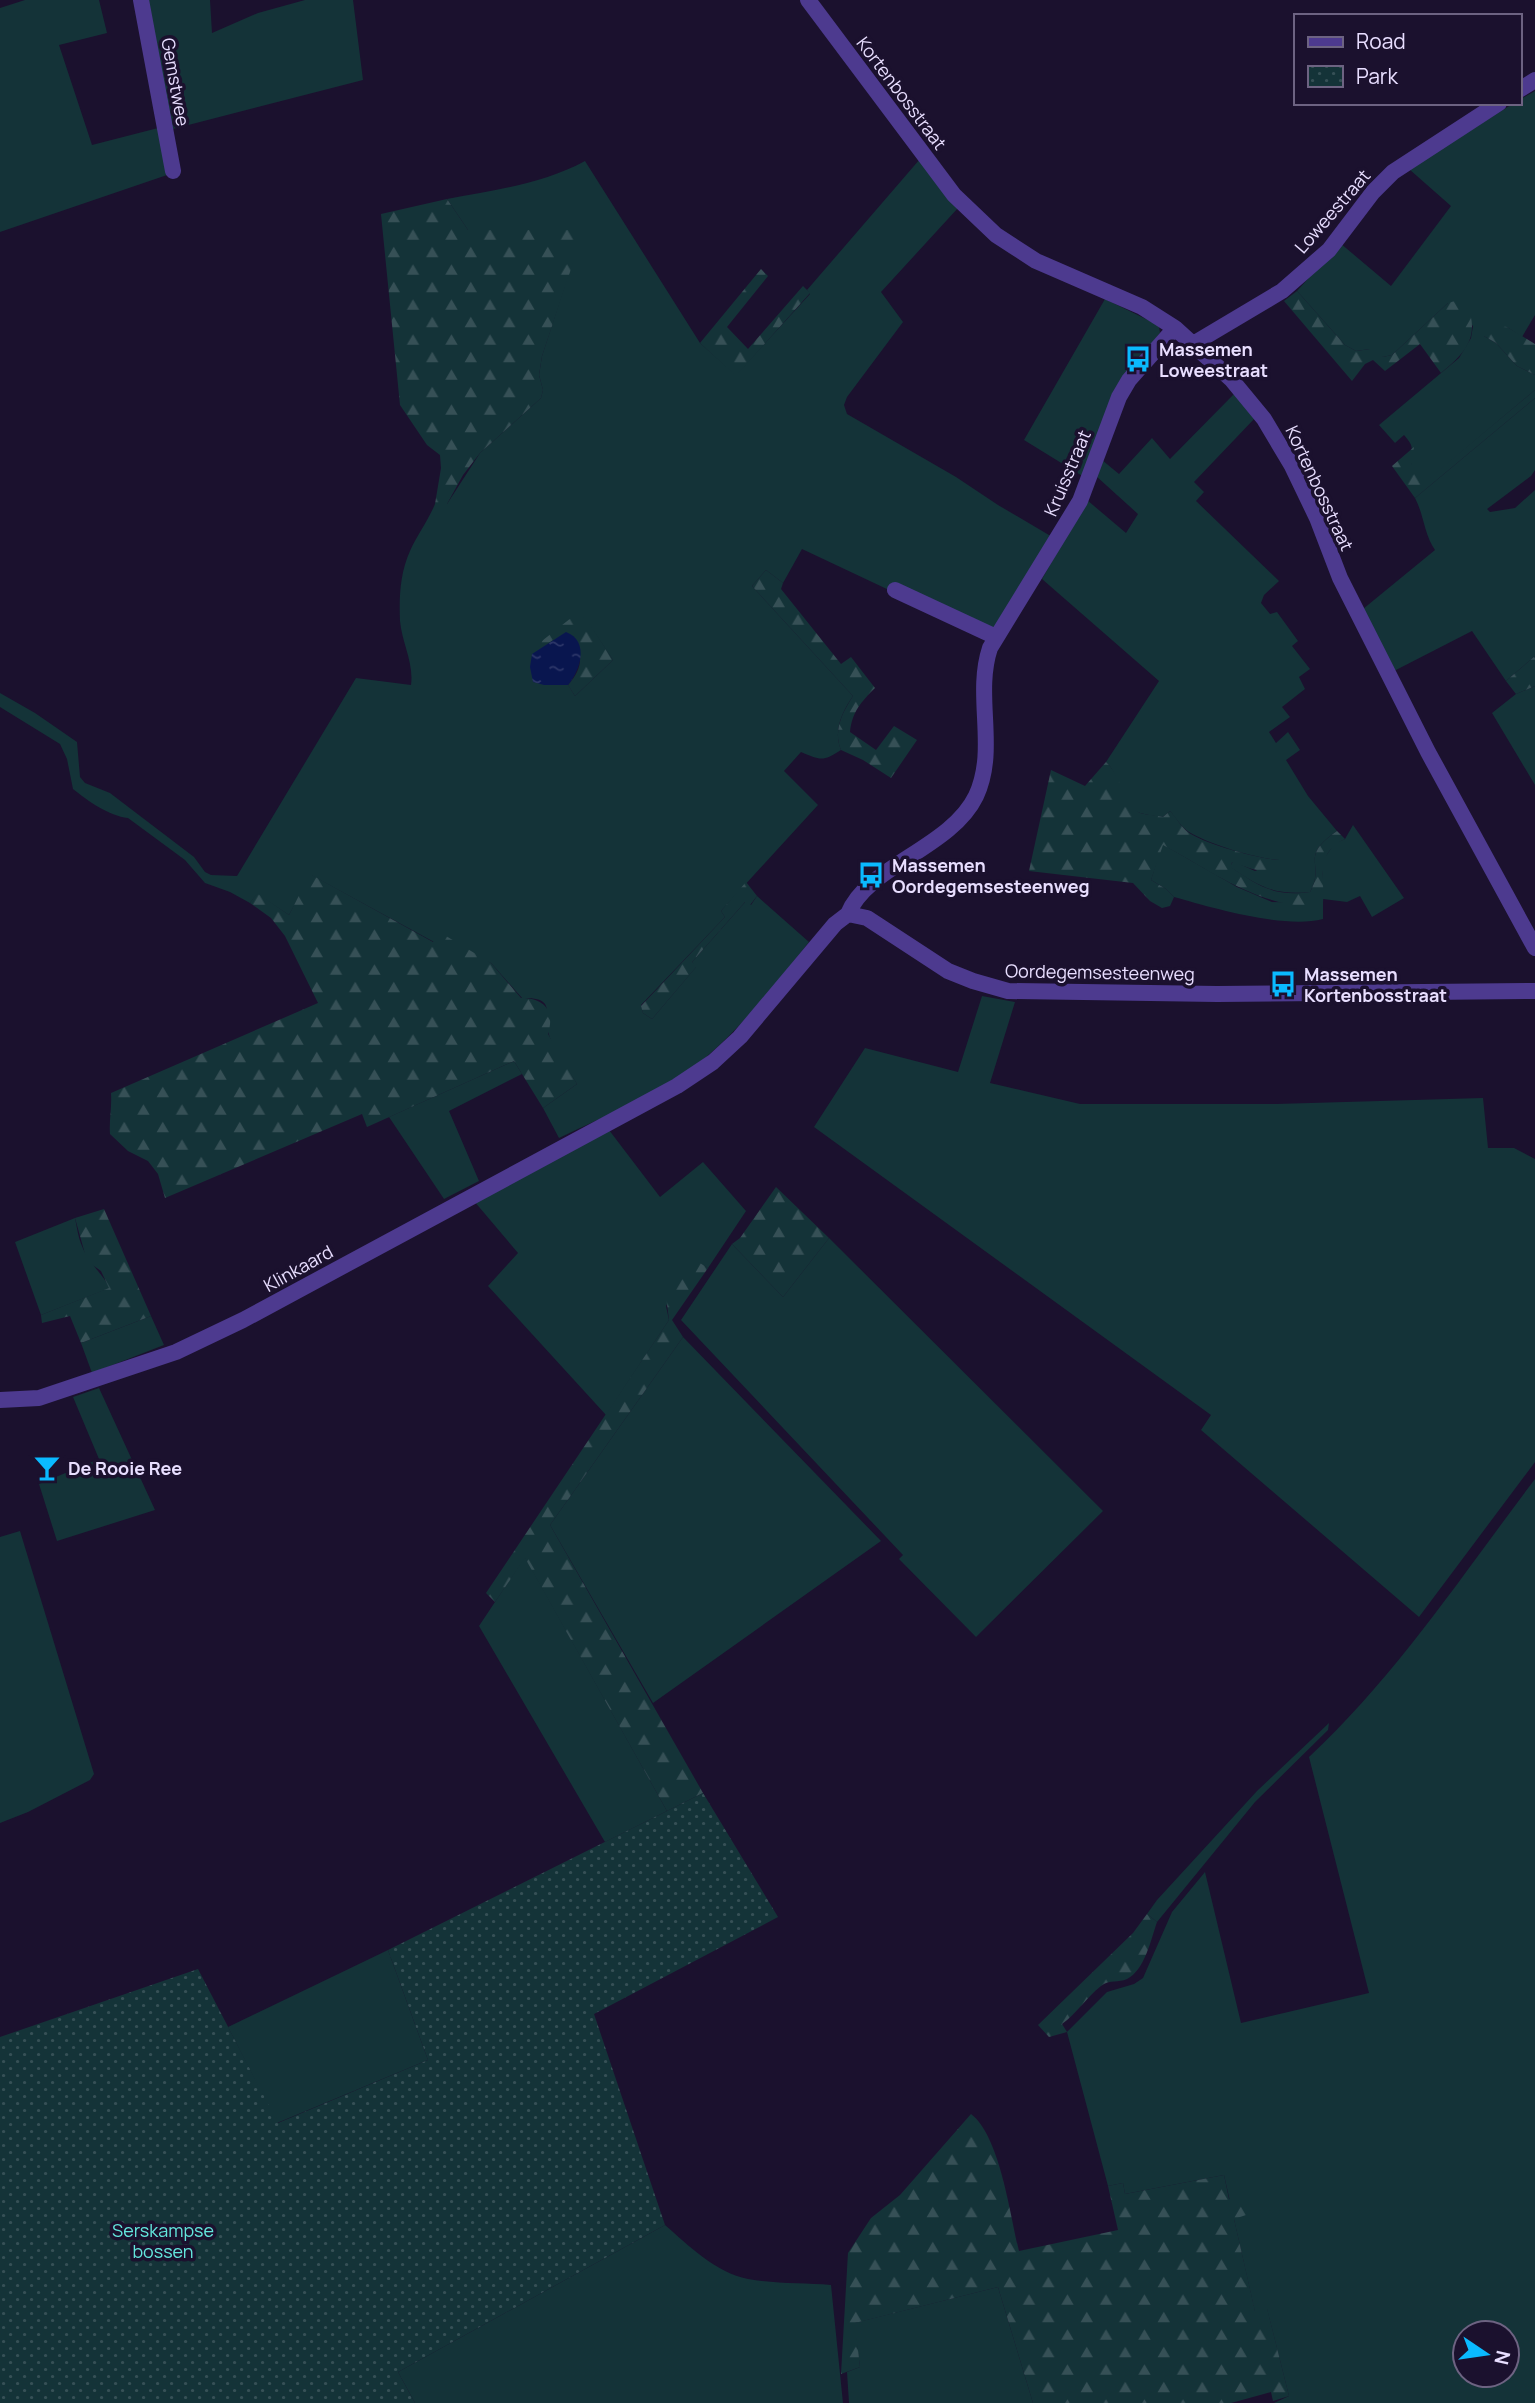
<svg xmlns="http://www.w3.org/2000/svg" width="1535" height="2403" font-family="Manrope,sans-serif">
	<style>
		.green { fill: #143338; fill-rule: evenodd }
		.forest { fill: url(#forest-firs) }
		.park { fill: url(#park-dots) }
		.water { fill: url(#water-ripples) }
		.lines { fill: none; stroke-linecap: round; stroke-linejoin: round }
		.minor { stroke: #4d3a8f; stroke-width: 16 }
		.labels { text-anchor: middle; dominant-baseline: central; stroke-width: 7; stroke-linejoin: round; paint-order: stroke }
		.street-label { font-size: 18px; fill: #e8deff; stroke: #1b112e }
		.poi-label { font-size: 18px; font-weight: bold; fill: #e8deff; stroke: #1b112e; text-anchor: start }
		.park-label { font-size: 18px; fill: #63e6dd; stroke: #1b112e }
	</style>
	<defs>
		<pattern id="forest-firs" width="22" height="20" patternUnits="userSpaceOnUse" patternTransform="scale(1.75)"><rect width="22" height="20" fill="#143338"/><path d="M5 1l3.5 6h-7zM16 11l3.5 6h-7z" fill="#365056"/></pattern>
		<pattern id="park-dots" width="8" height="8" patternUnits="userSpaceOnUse" patternTransform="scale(1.75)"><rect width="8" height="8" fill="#143338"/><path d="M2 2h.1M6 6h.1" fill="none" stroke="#365056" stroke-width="1.8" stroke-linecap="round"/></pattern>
		<pattern id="water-ripples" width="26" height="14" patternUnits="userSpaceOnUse" patternTransform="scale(1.75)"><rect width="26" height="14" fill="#09164f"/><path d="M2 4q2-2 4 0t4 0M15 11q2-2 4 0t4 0" fill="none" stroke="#2d3769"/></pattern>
	</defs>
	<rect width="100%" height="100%" fill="#1b112e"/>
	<path class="green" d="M25,0H99L107,33L59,45L92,145L162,127L170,174L0,232V8Z
		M143,0H210L212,33L258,13L305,0H353L363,80L169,130Z
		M1535,91V315L1522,337L1507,327L1484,336L1496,343L1517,366L1535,375V390L1421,486C1418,479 1411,470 1411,463C1409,447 1417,450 1404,435L1395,443L1379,425L1459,358L1471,338L1473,326L1448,303L1392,355L1383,357L1370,349L1356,351L1345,345L1297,291L1340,243L1391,286L1451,206L1409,169L1514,103H1519V100Z
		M920,159L958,208L881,292L903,322L847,397L844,405L847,414L956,477L998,505L1054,538L994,628L989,630L891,583L889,590L802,549L783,583L766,570L752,586L853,696C842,712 833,731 841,750C823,762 820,760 801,752L784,771L818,805L721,911L725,917L641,1005L643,1013L652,1019L696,967L692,962L746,901L751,905L757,896L809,942C777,982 745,1024 705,1058C664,1091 607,1115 559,1138L543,1108L577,1084C568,1069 554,1051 549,1035C542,1015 559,997 522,998L491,963L434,942L311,875L289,915L257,894L250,903L230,892L205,883L185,860L128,818C109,816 88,801 73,789L67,759L60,744L0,707V693L35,713L77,742L80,777L85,783L110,793L127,806L194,857L205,872L211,875L237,876L356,678L411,685C414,663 402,643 400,621C399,597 400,573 410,551C417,535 428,521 435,504H447L480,453L541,398L543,390L539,375L542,356L583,230H468L447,199C494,190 543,184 585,161L700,343L736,375L810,294L807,290ZM584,617L613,660L575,696L568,685H544Z
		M1105,299L1154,323L1159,327L1160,333L1114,390L1084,477L1024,440Z
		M1234,394L1255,418L1194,482L1204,492L1196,501L1279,581L1264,595L1261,603L1270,614L1277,612L1298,641L1292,646L1310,669L1299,677L1305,689L1282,707L1290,717L1269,732L1276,743L1288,732L1300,750L1286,760L1308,796L1337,831C1298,858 1326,863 1310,892C1275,896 1258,886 1230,867L1233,861L1255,871L1282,860C1260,860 1208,844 1189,832C1182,828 1176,818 1170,811L1163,817C1156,816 1147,815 1140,813C1120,806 1121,775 1106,762L1159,681L1042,579L1087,500L1126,533L1138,514L1096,476L1102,460L1119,474L1152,438L1170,459Z
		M1535,398V470L1531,476L1487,509L1490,512L1515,508L1535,490V656L1506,681L1472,631L1394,671L1363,609L1435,550C1424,534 1424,515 1415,498Z
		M1535,686V785L1492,713L1516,694Z
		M1353,825L1404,898L1372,917L1360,896L1347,902L1323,899V860L1334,844L1345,839Z
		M1162,844L1237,887L1272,902L1323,903V919C1284,929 1213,908 1174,897L1166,889L1151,880Z
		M982,996L1015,1002L990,1083L1080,1104H1276L1483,1098L1488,1148H1514L1535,1159V1462L1419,1617L1201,1430L1211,1415L814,1127L865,1048L958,1072Z
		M514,1061L522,1074L449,1111L479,1181L444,1199L389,1117Z
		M609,1130L660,1197L703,1162L746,1211L708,1268L695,1261L666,1306L669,1320L606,1415L488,1286L518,1253L474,1201Z
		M75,1218C77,1227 78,1237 82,1246C88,1262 101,1272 110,1288L41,1315L15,1242Z
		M829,1238L1103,1511L976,1637L899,1559L903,1555L681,1320L732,1244L783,1297Z
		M151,1316L164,1345L92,1373L81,1343Z
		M683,1337L881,1541L653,1703L550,1525Z
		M99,1388L155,1510L57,1541L39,1484L99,1459L73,1397Z
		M1535,1479V2403H1274L1289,2396L1267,2309L1255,2312L1224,2175L1125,2194L1123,2183L1108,2186L1067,2032L1107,1992L1134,1984L1143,1978L1172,1912L1205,1872L1241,2023L1369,1993L1309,1757C1396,1676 1463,1574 1535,1479ZM1465,2333H1507V2375H1465Z
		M20,1531L94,1774L90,1780L28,1812L0,1823V1537Z
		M525,1557L667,1811L605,1842L479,1626Z
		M1329,1723L1328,1730L1255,1802L1157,1922L1147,1914L1157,1900L1257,1791Z
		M388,1950L428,2060L277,2123L228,2027Z
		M665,2225C688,2245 716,2273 748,2279C774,2284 804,2283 831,2285L843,2403H415L398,2372Z
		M998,2287L1033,2403H849L847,2372L860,2367L854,2323Z"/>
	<path class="forest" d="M447,199L468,230H584L542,356L539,375L543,390L541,398L480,453L463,475L447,504H435L441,468L440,455L427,445L400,405L381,214Z
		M761,269L768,276L727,327L748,349L803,286L810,293L736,376L700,343Z
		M1297,291L1345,345L1356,351L1377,348L1383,357L1392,355L1448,303L1462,299L1465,300C1481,334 1468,351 1441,373L1420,344L1385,371L1373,360L1365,364L1352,381L1284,301Z
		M1487,324L1507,327L1535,344V375L1517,366L1496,343L1484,336L1483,329Z
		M1535,390V398L1415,498L1392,466L1414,447L1411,463L1421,485Z
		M766,570L783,583L781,589L841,664L851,657L875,688C861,702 852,712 850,732L876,750L894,726L917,740L891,778L863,760L841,750C833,731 842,713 853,696L752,586Z
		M585,617L613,660L575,696L568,685C579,672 583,662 578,645L553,640L532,654L533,648L571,618Z
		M1535,656V686L1516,694L1506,681Z
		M1106,762C1121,775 1125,807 1140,813C1147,815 1155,815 1163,817L1170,811C1176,817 1181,827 1188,832C1204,844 1262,860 1282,860V868C1259,874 1253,869 1232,862L1231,867C1258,886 1275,897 1310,892C1326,863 1298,858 1337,831L1345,839C1315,853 1325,876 1323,903C1316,903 1310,907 1302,906C1250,901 1208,869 1163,845L1151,880L1166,889L1174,897L1170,906L1162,908L1150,901L1133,883L1029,871L1051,770L1085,786Z
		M310,874L433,942L441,933L491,963L521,998C545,998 555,1011 548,1034L577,1084L543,1108L514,1061L367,1127L362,1114L165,1198L158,1174L148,1161L128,1151L110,1134C109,1120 112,1108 111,1093L318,1003L285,936L271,918L250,903L257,893L289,915Z
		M746,882L757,896L750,905L745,902L692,962L697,966L652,1019L643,1013L641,1006L725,917L721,911Z
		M776,1187L829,1238L783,1297L732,1244L740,1238Z
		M104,1209L151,1316L81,1343L70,1316L42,1323L41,1315L109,1288L101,1271L87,1261L75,1218Z
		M695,1260L708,1268L672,1320L683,1337L550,1525L703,1793L667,1811L525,1558L495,1602L486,1593L669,1320L666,1296Z
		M1147,1914L1157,1922C1151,1939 1145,1970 1127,1979C1118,1983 1110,1979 1101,1986C1087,1997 1077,2013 1062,2024L1067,2032L1049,2037L1038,2025L1133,1933Z
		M971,2114C1000,2136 1010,2215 1019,2251L1118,2230L1108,2186L1123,2183L1125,2194L1224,2175L1229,2199L1241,2200L1246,2215L1234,2219L1255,2311L1267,2308L1289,2396L1273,2401L1271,2392L1231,2403H1033L998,2287L855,2323L860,2367L841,2374L848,2253L871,2218L900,2195Z"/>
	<path class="park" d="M703,1793L778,1917L594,2014L665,2225L398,2372L415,2403H0V2037L198,1969L278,2123L428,2060L388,1950Z"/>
	<path class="water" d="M566,632C590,641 580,671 568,685H544L533,682L530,667L532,654Z"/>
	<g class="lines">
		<path class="minor" d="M141,0L173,171
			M808,0L954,195L996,235L1036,261L1142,307L1175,328L1231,379L1264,419L1292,466L1317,518L1340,578L1428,752L1535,948
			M1519,90L1535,80
			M1193,344L1282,291L1329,250L1373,192L1393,172L1499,103
			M895,590L996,637
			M848,914C867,866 951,848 976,796C998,749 974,696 990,648L1080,501L1119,397L1129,380L1175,328
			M0,1400L39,1398L176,1352L243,1320L677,1086L713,1062L740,1037L835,924L848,914L867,918L948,971L973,981L1008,991L1217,994L1535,991"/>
	</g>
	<defs>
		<g id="bus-bare" transform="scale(2.1)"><path d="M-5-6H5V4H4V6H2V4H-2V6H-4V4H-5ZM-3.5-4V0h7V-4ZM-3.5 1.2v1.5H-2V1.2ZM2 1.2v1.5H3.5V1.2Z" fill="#0abaff" stroke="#1b112e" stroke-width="2.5" paint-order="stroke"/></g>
		<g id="bar-bare" transform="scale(2.1)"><path d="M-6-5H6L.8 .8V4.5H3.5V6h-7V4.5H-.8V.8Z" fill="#0abaff" stroke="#1b112e" stroke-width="2.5" paint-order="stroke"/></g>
	</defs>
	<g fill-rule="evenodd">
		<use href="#bus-bare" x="1138" y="359"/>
		<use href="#bus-bare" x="871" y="875"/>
		<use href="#bus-bare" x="1283" y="984"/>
		<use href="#bar-bare" x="47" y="1468"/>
	</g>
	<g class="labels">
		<g class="street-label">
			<text transform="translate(176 82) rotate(80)">Gemstwee</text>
			<text transform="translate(902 93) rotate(53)">Kortenbosstraat</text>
			<text transform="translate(1332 211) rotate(-49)">Loweestraat</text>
			<text transform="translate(1067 473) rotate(-67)">Kruisstraat</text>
			<text transform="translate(1320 488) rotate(65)">Kortenbosstraat</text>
			<text transform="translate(1100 972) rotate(1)">Oordegemsesteenweg</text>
			<text transform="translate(298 1268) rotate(-29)">Klinkaard</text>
		</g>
		<g class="poi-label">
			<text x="1159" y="349">Massemen<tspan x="1159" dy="21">Loweestraat</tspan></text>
			<text x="892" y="865">Massemen<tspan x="892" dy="21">Oordegemsesteenweg</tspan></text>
			<text x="1304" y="974">Massemen<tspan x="1304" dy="21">Kortenbosstraat</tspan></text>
			<text x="68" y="1468">De Rooie Ree</text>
		</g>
		<g class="park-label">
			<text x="163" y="2230">Serskampse<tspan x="163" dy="21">bossen</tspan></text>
		</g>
	</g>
	<rect x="1294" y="14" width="228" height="91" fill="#1b112e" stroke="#6d6382" stroke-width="2"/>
	<rect x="1308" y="37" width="35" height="10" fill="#4d3a8f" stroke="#6d6382" stroke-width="2"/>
	<text x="1356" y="49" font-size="21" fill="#e8deff">Road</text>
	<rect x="1308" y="66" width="35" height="21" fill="url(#park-dots)" stroke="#6d6382" stroke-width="2"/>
	<text x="1356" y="84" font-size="21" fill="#e8deff">Park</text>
	<g transform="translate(1486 2354) rotate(103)"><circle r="33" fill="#1b112e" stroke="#6d6382" stroke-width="2"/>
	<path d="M0-5L12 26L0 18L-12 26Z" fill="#0abaff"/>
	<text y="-10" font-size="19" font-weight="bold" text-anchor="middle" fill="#e8deff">N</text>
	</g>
</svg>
